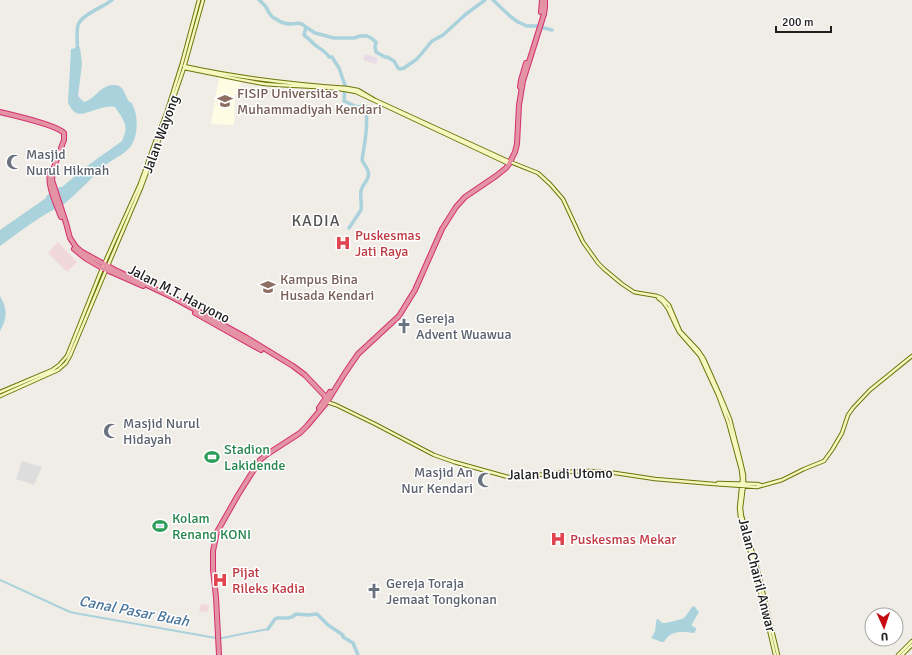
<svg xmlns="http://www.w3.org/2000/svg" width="912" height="655" font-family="Signika,sans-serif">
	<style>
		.residential { fill: #dedddd }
		.commercial { fill: #f0d8d8 }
		.industrial { fill: #e9dae7 }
		.education { fill: #fefde3 }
		.water { fill: #aad2dc }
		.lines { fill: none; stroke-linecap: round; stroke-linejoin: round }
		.canal { stroke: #aad2dc; stroke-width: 2 }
		.river { stroke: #aad2dc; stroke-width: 3.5 }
		.secondary-casing { stroke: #6c750a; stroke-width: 4.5 }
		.highway-casing { stroke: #d42f6d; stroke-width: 6 }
		.secondary { stroke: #f6f7bf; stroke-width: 2.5 }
		.highway { stroke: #e493a5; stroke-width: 4 }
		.labels { text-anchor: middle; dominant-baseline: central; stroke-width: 3; stroke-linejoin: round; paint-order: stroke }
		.education-label { font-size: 14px; fill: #785e54; stroke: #fff; text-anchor: start }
		.street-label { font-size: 14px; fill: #202020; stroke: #fff }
		.worship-label { font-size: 14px; fill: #5b616d; stroke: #fff; text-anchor: start }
		.health-label { font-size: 14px; fill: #be3a42; stroke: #fff; text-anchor: start }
		.leisure-label { font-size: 14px; fill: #27864d; stroke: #fff; text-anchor: start }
		.water-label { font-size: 15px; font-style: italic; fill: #4a769d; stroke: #fff }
		.quarter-label { font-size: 16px; letter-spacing: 1px; fill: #535353; stroke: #fff }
	</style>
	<rect width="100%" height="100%" fill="#f0ede7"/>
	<path class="residential" d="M22,461L42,467L34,485L16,479Z"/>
	<path class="commercial" d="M58,242L77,262L67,272L48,253Z
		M201,604L209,605L208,612L199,611Z"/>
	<path class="industrial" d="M365,54L378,58L376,64L363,60Z"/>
	<path class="education" d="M219,77L241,82L239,94H235L234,125L211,124Z"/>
	<path class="water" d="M80,47L82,64L78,96L84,102C95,99 100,86 112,85C124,84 124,93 128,100C131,104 130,100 132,104C139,116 138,135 131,146C125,154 115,158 107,164C101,168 96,174 91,179C82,188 72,197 62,206C40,215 20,232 0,246V230L46,198V196L49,194V192L60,187H62L87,166L122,141C127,129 127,127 121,116C119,113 117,110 115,107C102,104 85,117 76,113C72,111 70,106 68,103L71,49Z
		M0,296C8,309 7,319 0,331Z
		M153,523H167V529H153Z
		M694,606L699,612L692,624V626L696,628V630L694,633C683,632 671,629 664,642H662L651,638C658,629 654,627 657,619H658L662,623H666L682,619L685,617L692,607Z"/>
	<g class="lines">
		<path class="canal" d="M0,580L70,612L80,614L216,638H222L268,629"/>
		<path class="river" d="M259,0C261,2 264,4 266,7C269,12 270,17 276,19C280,22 286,24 291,24C298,24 299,21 306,27L304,35C308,38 311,41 314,44C319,49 325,50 329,57H332L339,68L345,85L344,101L357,107L365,106L366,107C368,125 365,142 362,160C364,164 367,168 368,171C371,179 362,184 361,191C360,198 362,204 361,210L349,228
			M493,0L511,17L518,22L527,26H536L552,30
			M306,27L315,33L334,38H354L360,36H367L371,38L376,42L375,47L376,52L385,57H387L394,61L398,68L400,69L404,68L417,59L432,41L443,35L466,14L485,0
			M77,51C78,43 76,33 78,25C82,14 104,7 112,0
			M268,629L275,619L277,618H288L292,617L296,614L309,615L317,614L328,625L343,635V637L353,643L358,655"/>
		<g class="secondary-casing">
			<path id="secondary" d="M184,66C238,78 292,84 347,88L358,90L375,100L508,161L538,173L550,184L563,199L583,242L598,263L604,269L622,284L634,292L639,293L657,296L662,298L669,305L680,331L698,350L704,359L720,395L730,419L741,462L744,475V484L741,508L742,516L758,571L778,655
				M184,68C211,73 238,80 265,84C295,87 326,85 356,92L509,164
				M658,298L663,302L668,309L676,326L679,332L700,356L718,395L728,422L741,470L742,479L739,508L740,517L754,566L775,655
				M0,392L52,370L59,365L67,356L101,271L117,235L140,184L154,145L167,111L182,63L199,0
				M0,396L58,370L66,363L70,356L104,275L141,188L162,132L184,68L203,0
				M327,402L336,405L375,424L434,455L454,462L508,477H520L563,472L589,471L615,473L655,479L714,484L757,487L782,480L804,469L824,461L832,450L842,433L848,415L853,408L870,390L912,356
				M718,483L757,484L761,485
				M898,655L912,641
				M902,655L912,645"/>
		</g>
		<g class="highway-casing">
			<path id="highway" d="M541,12L542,0
				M520,87L521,80L526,63
				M0,112C13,115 57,125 64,133V140L53,170L52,180L66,223L70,238L76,247L82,252L115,270L172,297L247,338L293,366L305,375L323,394L328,399
				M50,172C47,186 56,203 61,217
				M74,249L85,258L102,268L143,286
				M195,313L261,350
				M319,408L330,392
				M219,655L216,597L213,570V551L217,532L238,495L260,460L269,453L300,433L307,426L327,402L345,373L358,354L399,316L415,290L442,229L456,207L465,197L496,176L506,168L509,164L515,152L517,144L519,105L523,81L544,14L545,7V0"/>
		</g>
		<use href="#secondary" class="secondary"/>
		<use href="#highway" class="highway"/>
	</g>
	<defs>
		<g id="university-bare" transform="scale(1.2)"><path d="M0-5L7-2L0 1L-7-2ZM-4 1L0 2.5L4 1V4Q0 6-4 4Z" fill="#8d6e63" stroke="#fff" stroke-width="2.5" paint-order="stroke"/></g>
		<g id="mosque-bare" transform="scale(1.2)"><path d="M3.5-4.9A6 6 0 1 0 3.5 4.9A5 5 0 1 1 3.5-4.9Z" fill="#6b7280" stroke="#fff" stroke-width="2.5" paint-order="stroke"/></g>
		<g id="hospital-bare" transform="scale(1.2)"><path d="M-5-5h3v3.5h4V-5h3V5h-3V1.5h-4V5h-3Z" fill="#e0444e" stroke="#fff" stroke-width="2.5" paint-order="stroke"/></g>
		<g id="church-bare" transform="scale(1.2)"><path d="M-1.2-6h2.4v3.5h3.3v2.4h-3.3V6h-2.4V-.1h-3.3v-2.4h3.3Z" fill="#6b7280" stroke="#fff" stroke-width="2.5" paint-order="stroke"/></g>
		<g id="stadium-bare" transform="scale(1.2)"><path d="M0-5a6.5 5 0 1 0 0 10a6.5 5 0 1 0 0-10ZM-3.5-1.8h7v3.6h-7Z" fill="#2e9e5b" stroke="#fff" stroke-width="2.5" paint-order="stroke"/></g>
	</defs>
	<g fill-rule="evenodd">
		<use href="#university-bare" x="225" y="101"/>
		<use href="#mosque-bare" x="14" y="162"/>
		<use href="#hospital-bare" x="343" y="243"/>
		<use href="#university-bare" x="268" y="287"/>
		<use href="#church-bare" x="404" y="326"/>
		<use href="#mosque-bare" x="111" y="431"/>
		<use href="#stadium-bare" x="212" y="457"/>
		<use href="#mosque-bare" x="485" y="480"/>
		<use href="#stadium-bare" x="160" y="526"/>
		<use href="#hospital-bare" x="558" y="539"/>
		<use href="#hospital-bare" x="220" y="580"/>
		<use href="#church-bare" x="374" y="591"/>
	</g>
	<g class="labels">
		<g class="education-label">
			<text x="237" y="93">FISIP Universitas<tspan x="237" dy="16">Muhammadiyah Kendari</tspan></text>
			<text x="280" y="279">Kampus Bina<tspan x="280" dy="16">Husada Kendari</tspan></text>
		</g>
		<g class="street-label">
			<text transform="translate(161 134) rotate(-70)">Jalan Wayong</text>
			<text transform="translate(179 294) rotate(27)">Jalan M.T. Haryono</text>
			<text transform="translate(560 474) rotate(-1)">Jalan Budi Utomo</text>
			<text transform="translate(757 575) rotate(76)">Jalan Chairil Anwar</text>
		</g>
		<g class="worship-label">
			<text x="26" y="154">Masjid<tspan x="26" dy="16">Nurul Hikmah</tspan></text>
			<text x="416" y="318">Gereja<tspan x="416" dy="16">Advent Wuawua</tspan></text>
			<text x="123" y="423">Masjid Nurul<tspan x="123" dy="16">Hidayah</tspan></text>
			<text x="473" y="472" text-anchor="end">Masjid An<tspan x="473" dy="16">Nur Kendari</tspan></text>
			<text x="386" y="583">Gereja Toraja<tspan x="386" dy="16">Jemaat Tongkonan</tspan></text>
		</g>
		<g class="health-label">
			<text x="355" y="235">Puskesmas<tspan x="355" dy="16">Jati Raya</tspan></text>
			<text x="570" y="539">Puskesmas Mekar</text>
			<text x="232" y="572">Pijat<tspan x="232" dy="16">Rileks Kadia</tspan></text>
		</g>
		<g class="leisure-label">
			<text x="224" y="449">Stadion<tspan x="224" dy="16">Lakidende</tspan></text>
			<text x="172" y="518">Kolam<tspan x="172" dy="16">Renang KONI</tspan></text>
		</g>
		<g class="water-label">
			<text transform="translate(134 611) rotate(11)">Canal Pasar Buah</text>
		</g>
		<g class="quarter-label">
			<text x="316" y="221">KADIA</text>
		</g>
	</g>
	<g transform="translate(884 627) rotate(177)"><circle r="19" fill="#ffffff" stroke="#a6a6a6"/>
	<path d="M0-3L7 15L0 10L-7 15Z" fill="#c7090f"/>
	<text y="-6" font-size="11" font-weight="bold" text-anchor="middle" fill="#202020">U</text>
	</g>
	<path d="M776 26v6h55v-6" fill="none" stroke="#202020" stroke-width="2"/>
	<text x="782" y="26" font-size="12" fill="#202020" stroke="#ffffff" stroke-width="3" paint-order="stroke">200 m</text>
</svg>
